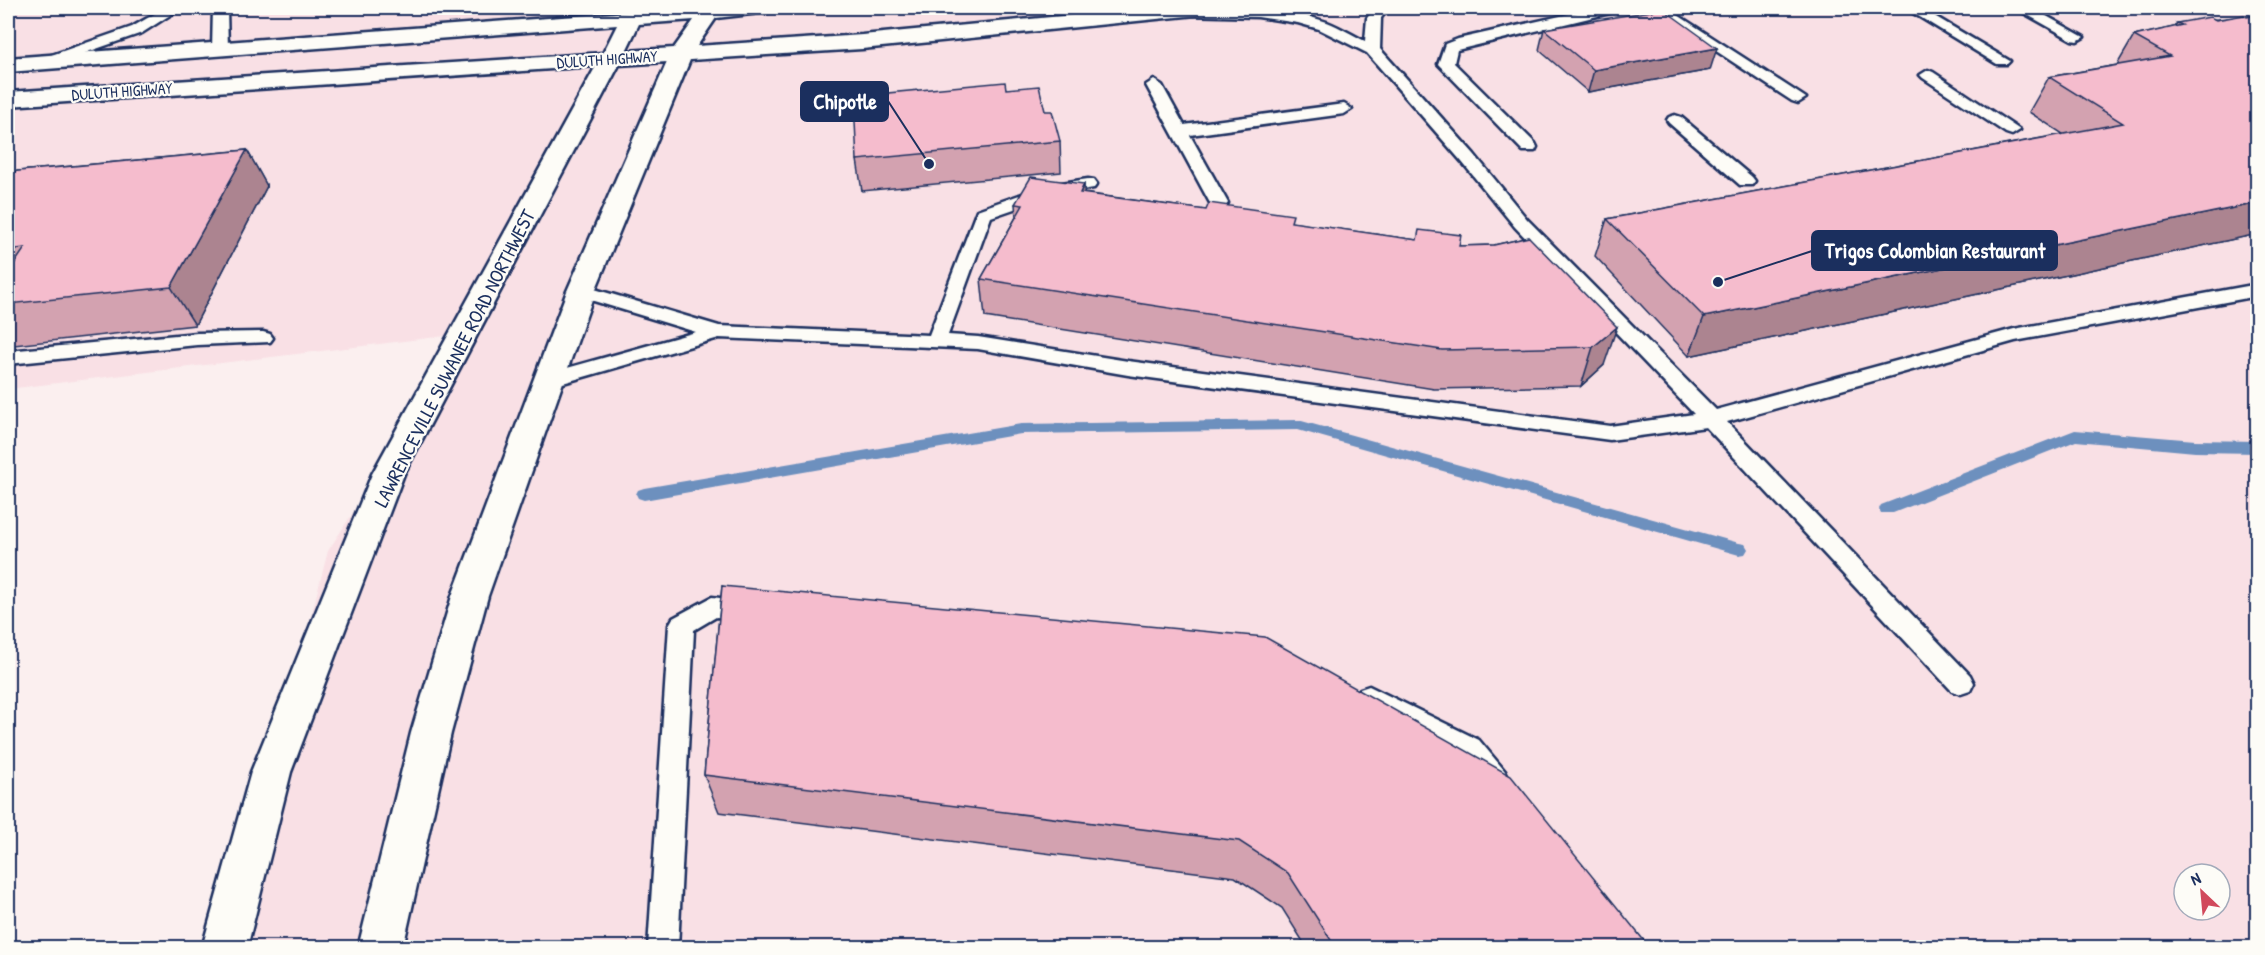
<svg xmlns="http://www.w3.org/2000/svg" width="2265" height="955" font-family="'Patrick Hand',sans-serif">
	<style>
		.built { fill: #f9e0e5; fill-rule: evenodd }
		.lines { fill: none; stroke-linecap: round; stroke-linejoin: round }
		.stream { fill: #6d90be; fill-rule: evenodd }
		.service-casing { stroke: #1b2f5e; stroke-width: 5 }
		.primary-casing { stroke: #1b2f5e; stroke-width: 5 }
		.service { fill: #fdfcf7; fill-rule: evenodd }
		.primary { fill: #fdfcf7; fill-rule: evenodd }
		.wall { fill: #d3a2b0; stroke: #1b2f5e; stroke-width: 1.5 }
		.shaded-wall { fill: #ac8490; stroke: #1b2f5e; stroke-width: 1.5 }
		.building { fill: #f5bccd; stroke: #1b2f5e; stroke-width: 1.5 }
		.labels { text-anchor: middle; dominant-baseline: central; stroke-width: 4.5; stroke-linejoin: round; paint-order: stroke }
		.far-street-label { font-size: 16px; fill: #1b2f5e; stroke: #fdfcf7 }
		.street-label { font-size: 20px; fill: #1b2f5e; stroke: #fdfcf7 }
		.leader { fill: none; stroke: #1b2f5e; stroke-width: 2 }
		.callout-dot { fill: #1b2f5e; stroke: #fdfcf7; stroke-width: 2 }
		.callout { fill: #1b2f5e; stroke: #1b2f5e; stroke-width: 2 }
		.callout-label { font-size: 21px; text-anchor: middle; font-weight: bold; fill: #fff }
	</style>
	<rect width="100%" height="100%" fill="#fbefef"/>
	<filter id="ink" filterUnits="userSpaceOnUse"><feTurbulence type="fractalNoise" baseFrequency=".0167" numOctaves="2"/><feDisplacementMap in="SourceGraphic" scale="12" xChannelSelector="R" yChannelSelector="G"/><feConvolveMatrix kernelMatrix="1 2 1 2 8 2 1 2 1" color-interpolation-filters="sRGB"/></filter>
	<g filter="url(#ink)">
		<path class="built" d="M8,8H2257V947H225L328,551L470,333L8,389ZM2184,874H2220V910H2184Z"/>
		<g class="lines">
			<path class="stream" d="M1298,420L1739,543L1745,544L1748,549L1745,554L1739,555L1298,430L1021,434L644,500L638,498L636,494L638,490L644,488L1021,424Z
				M2075,430L2195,440L2258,441V453L2195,452L2076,441L1893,513H1881L1879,509L1881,505Z"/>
			<g class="service-casing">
				<path id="service" d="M165,8H181L142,33L50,65L45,67L37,62L40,59L132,27Z
					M213,8H227L228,50L220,55L212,50Z
					M1180,8C1229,8 1280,6 1327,22C1340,27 1353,35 1365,41L1367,18L1375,8H1389L1381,18L1380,49L1474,154L1527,219L1716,410L2014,329L2258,284V296L2015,341L1727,422L1970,675L1974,683L1970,691L1961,694L1952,691L1706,427L1610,440L1128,375L978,349L719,338L549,387L542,385L539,380L542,375L696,332L574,295L571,291L574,287L581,285L719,326L929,335L977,210L1048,185L1088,179L1094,180L1097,184L1094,188L1057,194L991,217L948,335L978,337L1128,361L1610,426L1694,414L1515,227L1462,162L1367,53L1319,29L1298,23L1258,17L1183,15L1176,11Z
					M1596,8H1620L1618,11L1457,50L1454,63L1535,143L1537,147L1535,151H1523L1438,64L1445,44L1458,39Z
					M1651,8H1667L1806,98L1798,103L1792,101Z
					M1905,8H1921L2010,61L2007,64H1997Z
					M2015,8H2032L2084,37L2077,41L2072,40Z
					M1928,70L1933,72L2020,130L2012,135L2006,133L1923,78L1920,75Z
					M1154,80L1162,85L1184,125L1344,104L1352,109L1344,114L1190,135L1228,203L1225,207H1213L1210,203L1146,85Z
					M1675,115L1681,117L1752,177L1755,181L1752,185H1740L1669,123L1667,120L1669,117Z
					M263,332L270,334L273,338L270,342L197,345L8,364V351L197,333Z
					M712,597L759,603L762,610L759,617L750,620L716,617L694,630L678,948H648L669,625L673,618Z
					M1369,686L1479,740L1505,771L1509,780L1505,789L1495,792L1485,789L1459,756L1360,705L1356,697L1360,689Z"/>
			</g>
			<g class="primary-casing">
				<path id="primary" d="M684,8H773L769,12L716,18L697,46L862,35L1147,8H1217L1213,12L1206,14L862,49L690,60L595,291L488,596L451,733L403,948H358L411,733L452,596L567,291L667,62L619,65L404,474L291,772L247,948H202L251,772L372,474L596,66L8,106V92L603,53L617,25L8,72V58ZM694,20L674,48L626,51L639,24Z"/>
			</g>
			<use href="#service" class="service"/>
			<use href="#primary" class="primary"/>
		</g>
		<path class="wall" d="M2258,15V234L1689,356L1595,256L1607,219L2063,134L2029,112L2049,77L2117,65L2134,36L2174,27L2177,23Z
			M1544,29L1710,70L1588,92L1539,50Z
			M1006,89L1060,141L1061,172L862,191L857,160Z
			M247,150L267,186L195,325L14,345L8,337V172Z
			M1084,184V193L1459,246L1494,245L1529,237L1604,365L1581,386L1434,389L985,317L981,279L1016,217L1015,204Z
			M722,586L1650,948H1307L1282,908L1235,877L719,812L704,775Z"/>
		<path class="shaded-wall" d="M1717,48L1710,70L1588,92L1594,70Z
			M247,150L267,186L195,325L171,287Z
			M1084,184L1085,221L1080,193Z
			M2258,203V234L1689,356L1704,317Z
			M1617,327L1604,365L1581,386L1593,347Z"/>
		<path class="building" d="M1663,9L1717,48L1594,70L1544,29Z
			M2244,15L2247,17L2258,15V203L1704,317L1607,219L2123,123L2049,77L2170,56L2134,36L2182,25L2177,23L2210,17L2216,20Z
			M1005,82L1006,89L1039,86L1045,111H1052L1060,141L857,160L854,103L888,100V93Z
			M247,150L171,287L8,304V273L25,248L8,250V172Z
			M1031,177L1084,184L1080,193L1206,210L1209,203L1293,215L1291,222L1417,240L1419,230L1461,235L1459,246L1494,245L1529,237L1617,327L1593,347L1442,350L981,279L1023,205L1015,204Z
			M722,586L1265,637L1511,776L1650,948H1336L1288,873L1239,841L704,775Z"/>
	</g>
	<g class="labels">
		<g class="far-street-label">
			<text transform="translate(607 59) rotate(-4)">DULUTH HIGHWAY</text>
			<text transform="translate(122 91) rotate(-4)">DULUTH HIGHWAY</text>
		</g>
		<g class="street-label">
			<text transform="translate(454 358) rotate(-63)">LAWRENCEVILLE SUWANEE ROAD NORTHWEST</text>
		</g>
	</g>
	<path class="leader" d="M929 164L888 101M1718 282L1812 251"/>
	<g class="callout-dot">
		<circle cx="929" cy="164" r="6"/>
		<circle cx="1718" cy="282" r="6"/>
	</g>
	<g class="callout">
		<rect x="801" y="82" width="87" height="39" rx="6"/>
		<rect x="1812" y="231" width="245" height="39" rx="6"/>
	</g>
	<g class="callout-label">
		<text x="845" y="109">Chipotle</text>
		<text x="1935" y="258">Trigos Colombian Restaurant</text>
	</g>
	<rect width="2265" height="955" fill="none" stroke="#fdfcf7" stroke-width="30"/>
	<rect x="15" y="15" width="2235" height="925" fill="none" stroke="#1b2f5e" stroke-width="2" filter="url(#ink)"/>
	<g transform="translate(2202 892) rotate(334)"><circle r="28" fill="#fdfcf7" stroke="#a3aaba" stroke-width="1.5"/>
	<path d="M0-4.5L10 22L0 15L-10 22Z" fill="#d1495b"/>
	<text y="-9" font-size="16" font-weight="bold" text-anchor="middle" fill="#1b2f5e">N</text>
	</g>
</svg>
